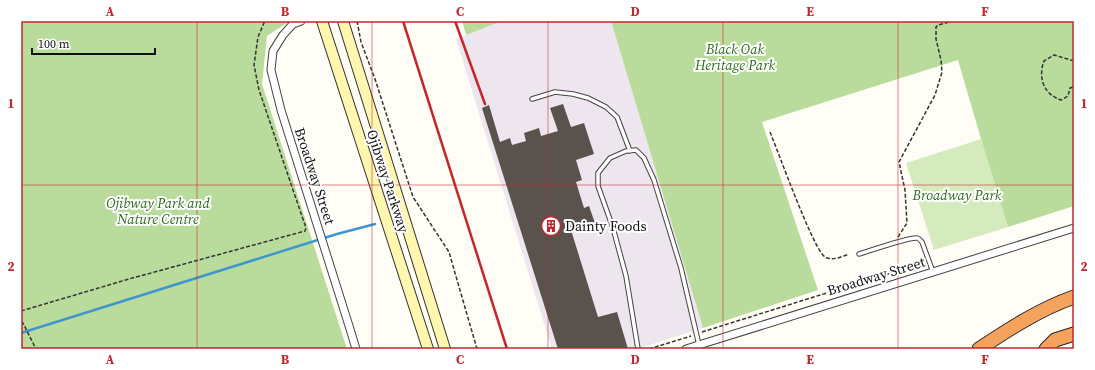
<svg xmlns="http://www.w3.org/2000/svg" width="1095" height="370" font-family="'Source Serif 4',serif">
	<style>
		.industrial { fill: #eee6ef }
		.green { fill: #d5ebbd }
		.forest { fill: #b9dc9c }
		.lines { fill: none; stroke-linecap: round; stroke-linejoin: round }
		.stream { stroke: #3f96cf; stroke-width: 2.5 }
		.building { fill: #5a524d }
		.service-casing { stroke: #444; stroke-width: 5.5 }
		.minor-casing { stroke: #444; stroke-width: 9 }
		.secondary-casing { stroke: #333; stroke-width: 12 }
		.motorway-casing { stroke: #222; stroke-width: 15 }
		.path { stroke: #333; stroke-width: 1.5; stroke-dasharray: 4 2; stroke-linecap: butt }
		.service { stroke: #fff; stroke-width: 3.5 }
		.minor { stroke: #fff; stroke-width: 7 }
		.secondary { stroke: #fff6b0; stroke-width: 10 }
		.motorway { stroke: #f5a25d; stroke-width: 13 }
		.rail { stroke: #c4262e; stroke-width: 2.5 }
		.grid { fill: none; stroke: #c4262e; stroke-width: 1; stroke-opacity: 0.55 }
		.labels { text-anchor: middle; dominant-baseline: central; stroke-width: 4; stroke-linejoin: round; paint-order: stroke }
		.park-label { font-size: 14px; font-style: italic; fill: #2f6b1f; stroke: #fff }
		.street-label { font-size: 14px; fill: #111; stroke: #fff }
		.poi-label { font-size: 14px; fill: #111; stroke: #fff; text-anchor: start }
		.neatline { fill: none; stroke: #c4262e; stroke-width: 1.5 }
		.grid-label { font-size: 13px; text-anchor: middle; font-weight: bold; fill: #c4262e }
	</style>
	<rect width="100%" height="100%" fill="#fffdf5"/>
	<path class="industrial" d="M502,21H611L703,328L637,349H552L456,39L466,35Z"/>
	<path class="green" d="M981,139L1008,227L934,250L906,163Z"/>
	<path class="forest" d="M21,21H290L267,36L262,84L347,349H21Z
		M462,21H502L466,35Z
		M611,21H1074V206L1008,227L981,139L958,60L762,122L818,290L703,328Z"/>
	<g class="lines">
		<path class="stream" d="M21,333L337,234L375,224"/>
	</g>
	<path class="building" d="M563,104L571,127L584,123L594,154L576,160L582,180L576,182L584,208L589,206L595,223L571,230L598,317L617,312L628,349H558L482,108L489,105L500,142L510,138L512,145L526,141L524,133L539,128L541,136L558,131L550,108Z"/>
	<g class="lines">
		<g class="service-casing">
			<path id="service" d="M532,99L555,92L573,94L588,98L606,107L617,117L630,151
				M859,254C869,251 909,237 917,238C920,239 920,240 922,242L933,272
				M638,349L626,276L613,228L598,186V173L610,158L626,151L636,150L644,158L654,180L681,268L699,345"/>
		</g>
		<g class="minor-casing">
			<path id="minor" d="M301,21L293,24L283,35L273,51L271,70L281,110L350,329L356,349
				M686,349L1074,228"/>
		</g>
		<g class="secondary-casing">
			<path id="secondary" d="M322,21L428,349
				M343,21L445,349"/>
		</g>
		<g class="motorway-casing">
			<path id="motorway" d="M979,349C1009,329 1040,309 1074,297
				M1046,349L1055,340L1074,334"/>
		</g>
		<path class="path" d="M357,21L361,42L375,79L413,197L449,252L477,349
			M1074,61L1054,55L1044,61C1038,77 1043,94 1061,100L1068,96L1070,88L1074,87
			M770,132C778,151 813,249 825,257C833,261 841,257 849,254
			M898,237L907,223L905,190L899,162L935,95L942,72L941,60L936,39V27L938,25L953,21
			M21,311L129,279L305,231L306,228L259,90L254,65L258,37L264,23L263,21
			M21,322L23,323L36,349
			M702,332L833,291L924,263
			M649,349L691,336"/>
		<use href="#service" class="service"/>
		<use href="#minor" class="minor"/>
		<use href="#secondary" class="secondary"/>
		<use href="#motorway" class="motorway"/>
		<path class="rail" d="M403,21L507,349
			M455,21L485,104"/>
	</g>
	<path class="grid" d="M197,21V349M372,21V349M548,21V349M723,21V349M898,21V349M21,185H1074"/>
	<defs>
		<g id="building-ring" transform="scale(1)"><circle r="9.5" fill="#fff" stroke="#c4262e" stroke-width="1.5"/><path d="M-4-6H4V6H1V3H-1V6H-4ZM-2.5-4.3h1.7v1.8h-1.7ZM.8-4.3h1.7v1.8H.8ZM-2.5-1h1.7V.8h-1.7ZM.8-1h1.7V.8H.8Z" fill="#c4262e"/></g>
	</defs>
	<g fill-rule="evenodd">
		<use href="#building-ring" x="551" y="226"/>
	</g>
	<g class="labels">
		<g class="park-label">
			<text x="735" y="49">Black Oak<tspan x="735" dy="16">Heritage Park</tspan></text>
			<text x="957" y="195">Broadway Park</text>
			<text x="158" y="203">Ojibway Park and<tspan x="158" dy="16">Nature Centre</tspan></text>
		</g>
		<g class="street-label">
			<text transform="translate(315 176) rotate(72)">Broadway Street</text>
			<text transform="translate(388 181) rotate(72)">Ojibway Parkway</text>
			<text transform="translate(876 276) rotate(-17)">Broadway Street</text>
		</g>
		<g class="poi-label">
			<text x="565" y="226">Dainty Foods</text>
		</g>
	</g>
	<rect width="1095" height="370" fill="none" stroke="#ffffff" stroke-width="44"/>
	<path d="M32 48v6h123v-6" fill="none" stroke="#111111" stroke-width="2"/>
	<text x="38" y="48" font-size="12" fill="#111111" stroke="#ffffff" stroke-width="3" paint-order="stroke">100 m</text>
	<rect x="22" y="22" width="1051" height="326" class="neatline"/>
	<g class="grid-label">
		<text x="110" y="16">A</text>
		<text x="285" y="16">B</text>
		<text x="460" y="16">C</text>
		<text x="635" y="16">D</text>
		<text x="810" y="16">E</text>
		<text x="985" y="16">F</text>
		<text x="11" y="108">1</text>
		<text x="1084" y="108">1</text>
		<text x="11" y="271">2</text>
		<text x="1084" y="271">2</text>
		<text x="110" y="364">A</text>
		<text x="285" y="364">B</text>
		<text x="460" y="364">C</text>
		<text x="635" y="364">D</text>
		<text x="810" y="364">E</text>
		<text x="985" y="364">F</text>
	</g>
</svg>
